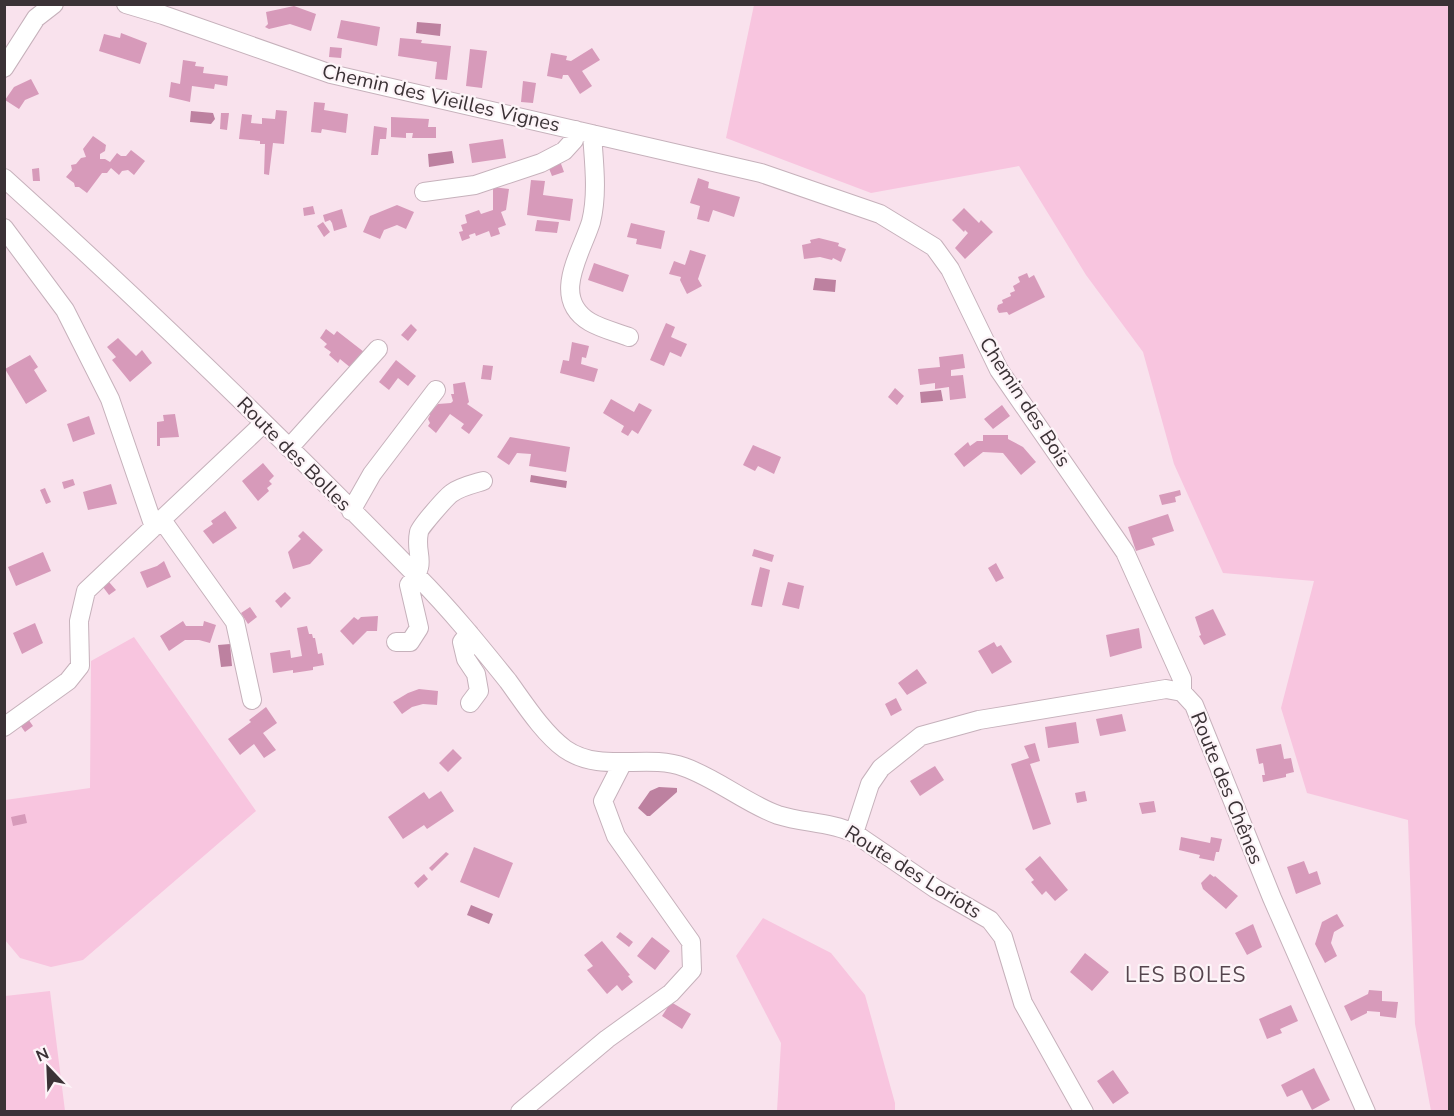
<svg xmlns="http://www.w3.org/2000/svg" width="1454" height="1116" font-family="'Nunito Sans',sans-serif">
	<style>
		.green { fill: #f8c5df }
		.water { fill: #bd81a0 }
		.building { fill: #d79aba }
		.lines { fill: none; stroke-linecap: round; stroke-linejoin: round }
		.minor-casing { stroke: #c6b1bb; stroke-width: 20 }
		.minor { stroke: #fff; stroke-width: 18 }
		.labels { text-anchor: middle; dominant-baseline: central; stroke-width: 4.5; stroke-linejoin: round; paint-order: stroke }
		.street-label { font-size: 20px; fill: #3b3236; stroke: #fdf4f8 }
		.neighbourhood-label { font-size: 21px; letter-spacing: 1.5px; fill: #56454e; stroke: #fdf4f8 }
	</style>
	<rect width="100%" height="100%" fill="#f9e2ed"/>
	<path class="green" d="M754,5H1449V1111H1431L1415,1024L1408,820L1307,793L1281,708L1314,581L1223,573L1174,464L1143,352L1086,275L1019,166L871,193L726,138Z
		M134,637L256,811L83,960L51,967L20,958L5,940V800L90,788L91,661Z
		M763,918L831,953L865,995L895,1103V1111H777L781,1043L736,956Z
		M50,991L65,1111H5V996Z"/>
	<path class="water" d="M417,22L441,24L440,36L416,33Z
		M191,111L213,113L215,119L211,124L190,122Z
		M452,151L454,163L429,167L428,154Z
		M815,278L836,280L835,292L813,290Z
		M941,390L943,401L921,403L920,392Z
		M531,475L567,481L566,488L530,482Z
		M230,644L232,666L221,667L218,645Z
		M659,787L677,788V792L650,816H647L638,808L650,791Z
		M471,905L493,914L489,924L467,915Z"/>
	<path class="building" d="M294,6L316,14L311,31L290,24L269,29L265,27L268,24L266,12Z
		M341,20L380,27L377,46L337,38Z
		M121,33L147,43L140,64L99,51L104,34L120,38Z
		M400,38L422,40L421,43L451,46L447,80L435,79L437,62L398,56Z
		M330,47L342,48L341,58L329,57Z
		M592,48L600,60L582,71L592,86L580,94L568,75H563L562,79L547,76L551,53L567,56L566,60L571,61Z
		M470,49L487,51L482,88L466,86Z
		M183,60L196,62L195,66L204,67L203,73L228,76L227,86L215,84L214,89L192,86L190,102L169,97L171,82L180,84Z
		M31,79L39,94L25,100L19,109L5,100L14,87Z
		M523,81L536,83L533,103L521,102Z
		M314,102L325,103L324,110L348,114L346,133L322,129L321,133L311,132Z
		M276,110L287,111L284,144L273,143L269,175L264,174L265,144H260V141L239,139L242,114L252,115L251,123L262,124V118L275,119Z
		M221,113H229L227,130L220,129Z
		M391,117L429,119L428,127H436V138H412L413,133H406V138L391,137Z
		M374,126L387,128L386,139H380L378,155H371Z
		M93,136L106,145L105,151L100,154V159H105L110,162L117,153L121,156H126L131,150L145,161L134,175L128,170L122,171L119,175L111,168L107,173H102L87,193L79,187H75L74,183L66,177L72,170L71,165L76,164L81,158L86,157L83,149Z
		M503,139L506,158L472,163L469,144Z
		M560,161L564,172L552,176L548,166Z
		M39,168L40,181H33L32,169Z
		M698,178L709,182L708,188L740,197L734,217L713,210L709,222L697,219L700,206L690,203Z
		M531,180L545,181L543,195L573,199L570,221L527,215Z
		M493,187L509,189L506,210L501,212L506,225L498,228L500,234L491,237L489,231L476,236L475,233L469,235L470,238L462,241L459,232L463,231L461,225L467,223L465,215L479,210L481,214L493,210Z
		M397,205L414,212L406,229L397,225L384,230L380,239L363,232L370,216Z
		M313,206L315,214L304,216L303,208Z
		M964,208L979,223L981,220L993,232L965,259L955,248L968,233L965,230L964,232L952,220Z
		M342,209L347,227L334,231L332,223L330,220L325,222L323,215Z
		M537,220L559,222L557,233L535,231Z
		M323,222L330,232L324,237L317,226Z
		M631,223L665,231L661,249L636,244L637,239L627,237Z
		M819,238L839,243L838,246L846,249L841,262L833,258L832,260L820,257L804,259L802,245L811,243L810,240Z
		M690,250L706,255L698,279L702,286L687,294L680,280L681,277L669,274L674,261L685,265Z
		M594,263L629,275L623,292L588,280Z
		M1027,273L1029,278L1034,275L1045,297L1009,315L1007,312L999,313L997,309L998,305L1003,303L1002,300L1011,296L1010,293L1015,291L1013,286L1020,282L1018,277Z
		M666,323L675,327L671,337L687,344L681,357L670,352L664,366L650,360Z
		M411,324L417,330L408,341L401,335Z
		M326,329L334,335L337,331L364,352L351,368L340,359L338,363L329,355L331,352L324,347L327,344L320,338Z
		M118,338L136,356L142,350L152,363L130,382L112,360L116,357L107,347Z
		M572,342L589,346L586,358L582,357L581,364L598,369L594,382L560,373L563,360L569,361Z
		M963,354L965,368L951,370V376L963,375L966,398L950,400L949,387L935,389V383L920,385L918,369L940,367L939,357Z
		M30,355L38,367L34,370L47,391L26,404L5,369Z
		M396,360L416,376L408,386L398,378L389,390L379,382Z
		M483,365L493,366L491,380L481,379Z
		M465,382L469,402L467,404L483,415L469,434L461,428L464,424L450,414L436,433L428,426L430,423L428,419L430,415L429,414L438,404L451,403L453,401L451,394H454L453,384Z
		M895,388L904,396L897,405L888,397Z
		M611,399L634,412L639,403L652,410L638,434L632,430L628,436L621,432L624,426L603,413Z
		M1002,405L1010,416L993,429L984,419Z
		M175,414L179,437L160,438V446H157V422L164,421L163,415Z
		M89,416L95,434L73,442L67,424Z
		M983,435H1008V439L1023,447L1036,462L1021,475L1003,453L983,452L964,467L954,454L968,442L970,446L977,441H983Z
		M510,437L570,447L566,472L529,466L531,454L517,453L509,465L497,457Z
		M753,445L781,457L774,474L758,466L755,471L743,465Z
		M263,463L274,476L269,481L272,484L267,488L269,491L258,501L242,481Z
		M73,479L75,485L64,489L62,482Z
		M111,484L117,504L88,510L83,492Z
		M45,488L51,502L46,504L40,490Z
		M1180,490L1181,495L1175,497L1176,502L1162,505L1159,495Z
		M225,511L237,528L213,544L203,531L213,524L211,521Z
		M1168,514L1174,531L1152,538L1155,545L1136,551L1128,527Z
		M303,531L323,550L310,564L293,569L288,552L301,539L298,536Z
		M754,549L774,555L772,562L752,556Z
		M43,552L51,571L16,586L8,567Z
		M164,561L171,577L147,588L140,572L157,566Z
		M996,563L1004,578L996,582L988,568Z
		M760,567L770,570L762,607L751,605Z
		M109,582L116,590L109,595L103,587Z
		M788,582L804,586L799,609L782,605Z
		M285,592L291,598L281,608L275,601Z
		M250,607L257,617L248,624L241,613Z
		M1213,609L1226,635L1204,645L1199,636L1201,635L1195,617Z
		M378,616L377,631H367L353,645L340,631L354,617L358,620L361,617Z
		M183,621L186,626H203L204,621L216,625L210,643L199,640H185L169,651L160,636Z
		M35,623L43,643L22,654L13,633Z
		M307,626L309,634H312L313,638H315L318,654L322,653L324,665L313,667V670L293,673V670L273,673L270,653L290,650L291,658L302,656L297,628Z
		M1139,628L1142,648L1110,657L1106,635Z
		M994,642L997,647L1001,645L1012,662L992,674L978,651Z
		M917,669L927,683L907,695L898,683Z
		M419,689L438,691L437,705L423,704L412,707L402,714L393,702L408,693Z
		M896,698L902,710L891,716L885,704Z
		M266,707L277,723L263,733L276,750L264,758L254,744L240,755L228,739L251,722L249,720Z
		M1122,714L1126,731L1100,736L1096,719Z
		M28,719L33,726L25,732L20,725Z
		M1076,722L1079,743L1048,748L1045,727Z
		M1035,743L1040,761L1030,764L1051,824L1033,830L1011,764L1029,758L1024,746Z
		M1281,744L1284,759L1291,758L1294,772L1286,774V777L1263,782L1262,775H1265L1263,763L1259,764L1256,749Z
		M453,749L462,758L448,772L439,763Z
		M935,766L944,780L920,796L910,781Z
		M441,791L454,811L427,829L424,825L403,839L388,817L424,792L429,799Z
		M1085,791L1087,801L1077,803L1075,793Z
		M1154,801L1156,812L1142,814L1139,803Z
		M25,814L27,823L13,826L11,817Z
		M1181,837L1210,843L1211,837L1222,839L1219,852H1216L1214,861L1199,858L1200,855L1179,850Z
		M474,847L513,863L499,898L460,882Z
		M446,852L449,854L432,871L429,868Z
		M1040,856L1068,890L1055,901L1046,891L1042,895L1031,882L1034,880L1025,869Z
		M1304,861L1309,874L1317,871L1321,884L1296,894L1287,867Z
		M424,874L428,879L418,888L414,883Z
		M1210,874L1214,877L1215,876L1238,896L1226,909L1203,889L1201,883Z
		M1337,914L1344,926L1334,932L1331,943L1337,956L1325,963L1315,944L1322,922Z
		M1253,924L1262,947L1247,955L1235,933Z
		M620,932L633,942L629,947L616,937Z
		M652,937L670,951L655,970L637,956Z
		M602,941L630,975L628,976L633,982L622,991L617,985L607,994L587,970L593,966L584,955Z
		M1085,953L1109,972L1092,991L1070,972Z
		M1369,990L1382,991V1001L1398,1002L1396,1018L1380,1016V1012L1367,1011V1013L1351,1021L1344,1006L1368,994Z
		M671,1002L691,1014L682,1029L662,1016Z
		M1291,1005L1298,1021L1280,1029L1282,1033L1267,1039L1259,1019Z
		M1314,1068L1330,1100L1312,1110L1302,1090L1287,1097L1281,1085Z
		M1113,1070L1129,1093L1113,1104L1097,1081Z"/>
	<g class="lines">
		<g class="minor-casing">
			<path id="minor" d="M126,4L163,15L331,74L761,173L880,214L934,247L950,269L999,370L1125,552L1182,679V692
				M4,68L36,18L54,4
				M592,134C594,163 598,194 591,222C581,254 550,298 590,322C602,329 616,332 629,337
				M4,178C146,306 283,439 417,576C450,609 479,645 508,681C524,703 543,733 565,749C601,774 646,753 684,767C716,778 747,804 778,815C803,823 830,822 854,833L936,889L990,920L1003,937L1023,1003L1084,1112
				M424,192L475,185L541,163L564,151L574,140L576,130
				M4,228L65,310L110,399L154,527
				M289,448L378,349
				M351,511L372,474L436,390
				M162,520L235,622L252,700
				M469,633L462,642L466,659L476,674L479,691L470,703
				M396,642H410L419,628L409,585C429,561 414,556 419,532C420,527 447,496 452,493C460,487 473,484 483,481
				M4,727L68,681L80,666L79,621L86,591L264,423
				M854,833L870,784L881,768L921,736L979,720L1166,689L1182,692L1194,705L1272,898L1366,1112
				M520,1112L607,1039L671,993L692,970L691,942L616,836L603,801L622,764"/>
		</g>
		<use href="#minor" class="minor"/>
	</g>
	<g class="labels">
		<g class="street-label">
			<text transform="translate(441 98) rotate(13)">Chemin des Vieilles Vignes</text>
			<text transform="translate(1025 402) rotate(57)">Chemin des Bois</text>
			<text transform="translate(294 454) rotate(45)">Route des Bolles</text>
			<text transform="translate(1227 788) rotate(68)">Route des Chênes</text>
			<text transform="translate(913 872) rotate(32)">Route des Loriots</text>
		</g>
		<g class="neighbourhood-label">
			<text x="1186" y="975">LES BOLES</text>
		</g>
	</g>
	<rect width="1454" height="1116" fill="none" stroke="#3b3236" stroke-width="12"/>
	<g transform="translate(48 1068) rotate(337)" stroke="#fdf4f8" stroke-width="4.5" paint-order="stroke">
	<path d="M0-4.5L10 22L0 15L-10 22Z" fill="#3b3236"/>
	<text y="-9" font-size="16" font-weight="bold" text-anchor="middle" fill="#3b3236">N</text>
	</g>
</svg>
